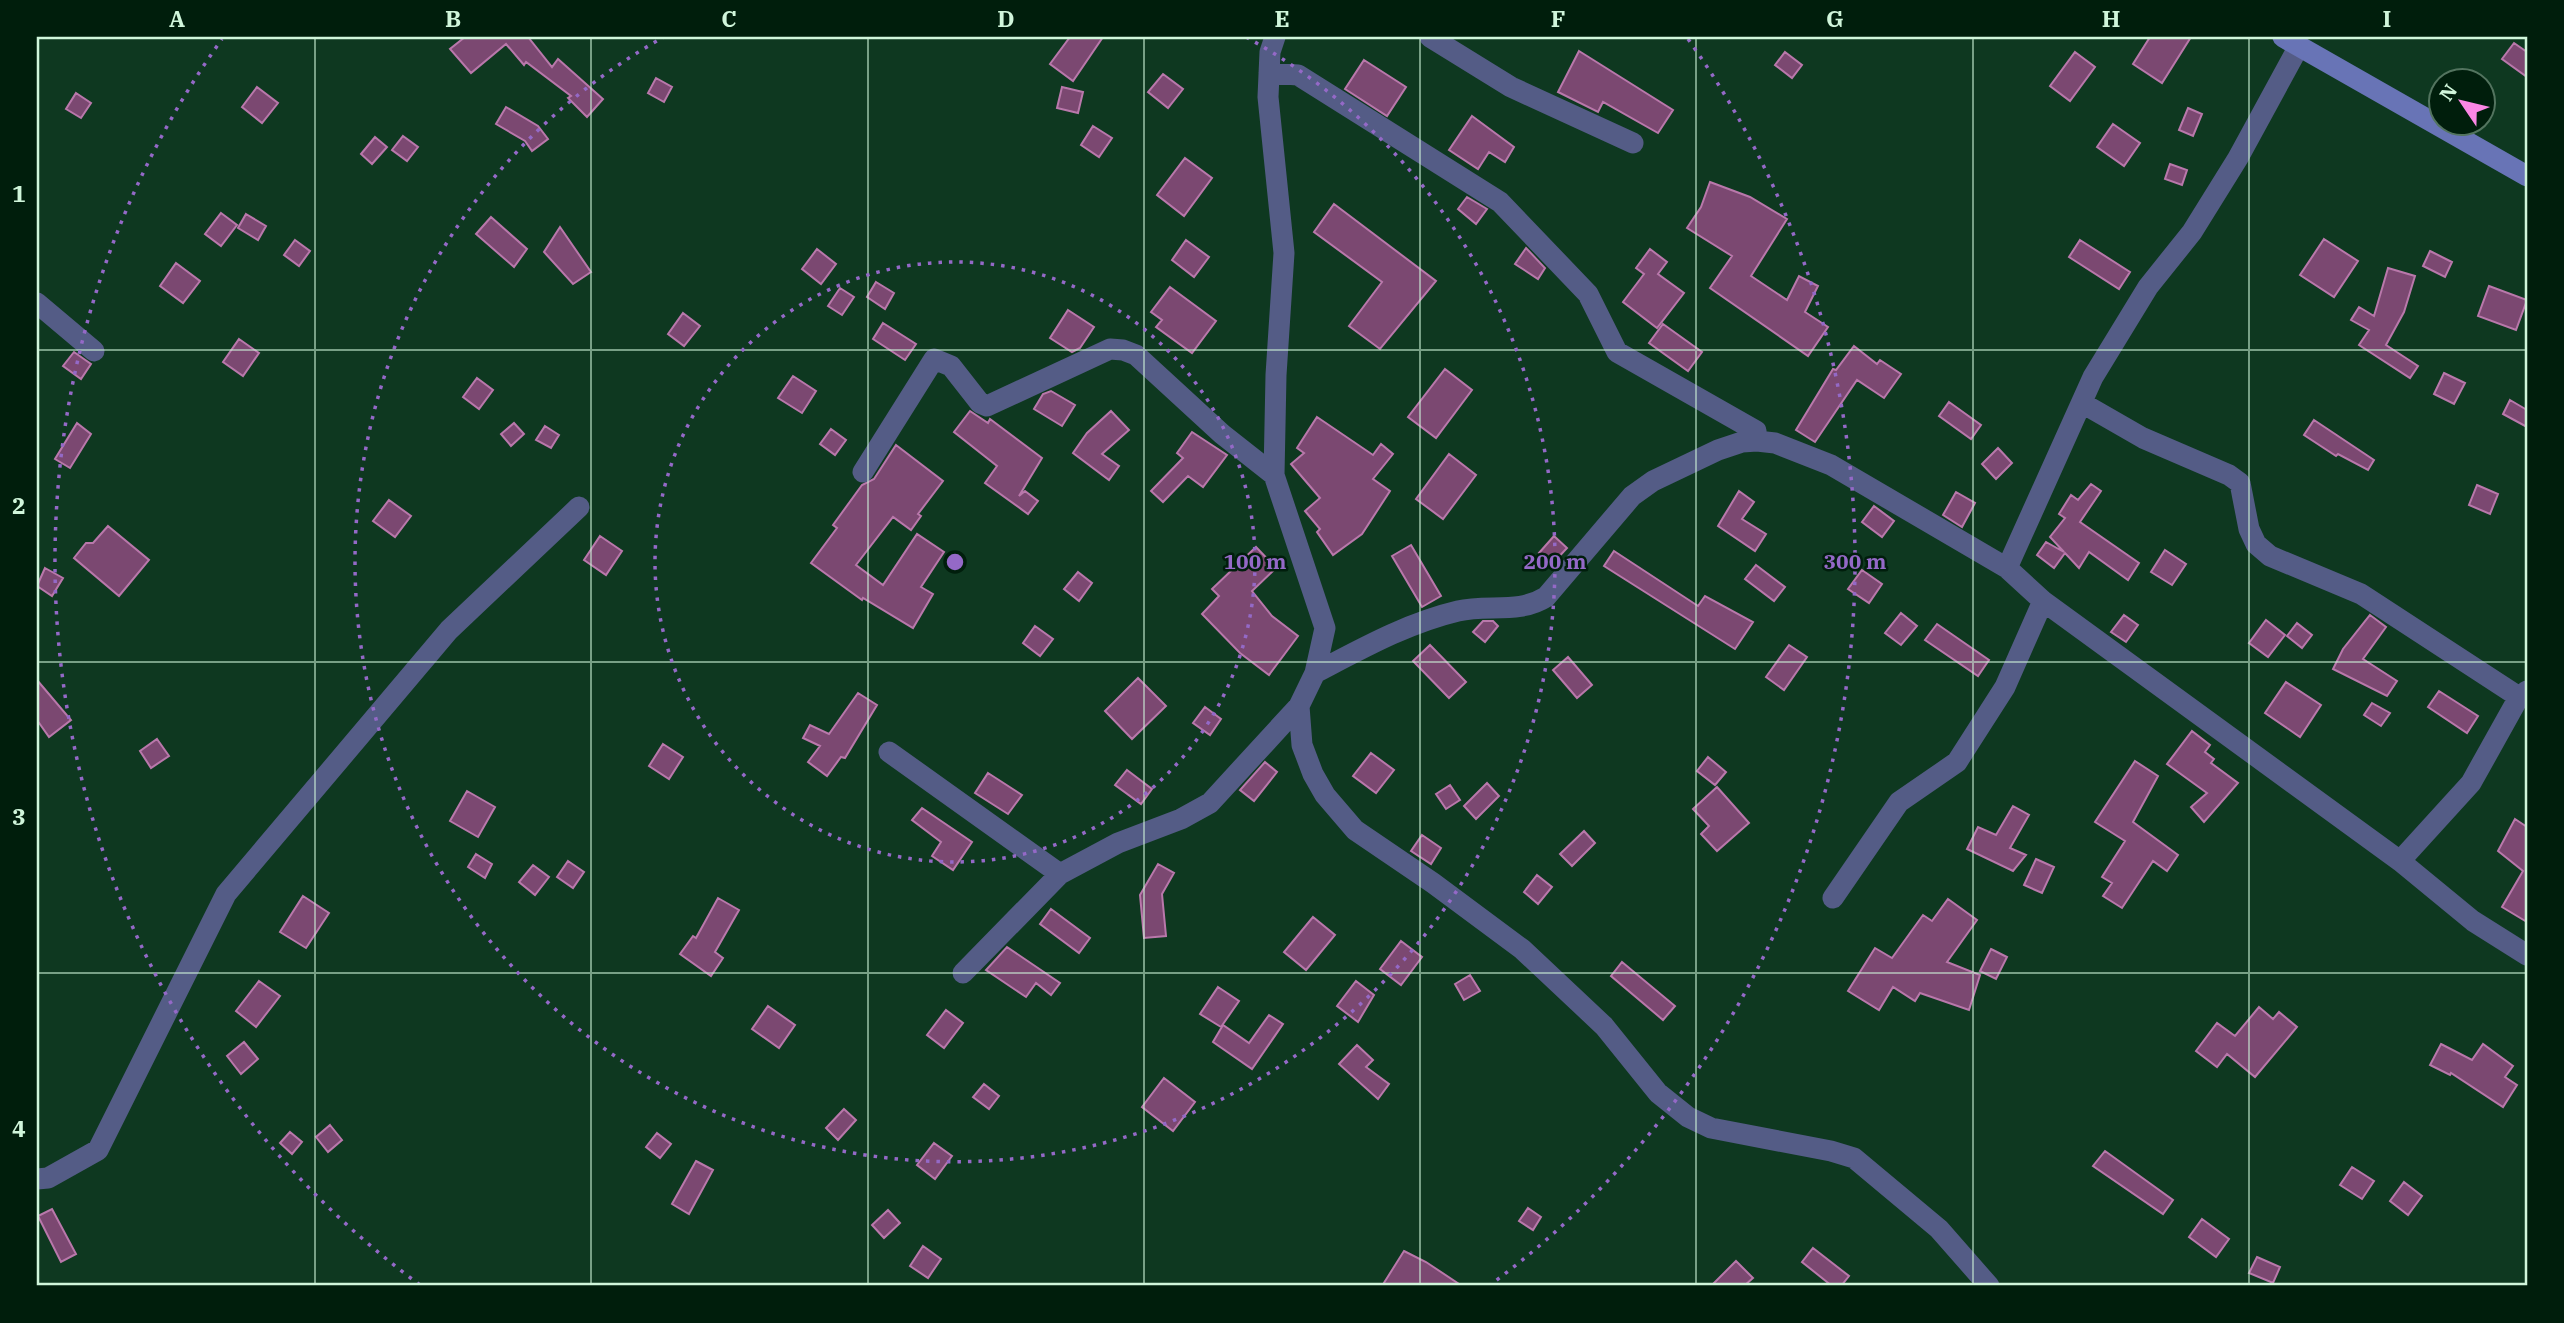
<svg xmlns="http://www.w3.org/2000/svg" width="2564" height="1323" font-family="'IBM Plex Serif',serif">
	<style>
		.building { fill: #7b4871; stroke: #b978ab; stroke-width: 2 }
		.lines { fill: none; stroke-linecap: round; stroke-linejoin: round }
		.street { stroke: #545c86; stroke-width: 21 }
		.secondary { stroke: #6874b6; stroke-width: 21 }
		.grid { fill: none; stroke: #d0f6db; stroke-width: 2; stroke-opacity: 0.55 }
		.ring { fill: none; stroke: #9469c7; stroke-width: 3.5; stroke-dasharray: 3.5 7 }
		.centre { fill: #9469c7; stroke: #001e0c; stroke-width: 3.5 }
		.ring-label { font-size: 21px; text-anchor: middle; font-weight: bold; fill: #9469c7; stroke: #001e0c; stroke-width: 5; stroke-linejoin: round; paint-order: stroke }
		.neatline { fill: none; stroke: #d0f6db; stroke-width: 2.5 }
		.grid-label { font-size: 23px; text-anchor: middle; font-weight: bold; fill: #d0f6db }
	</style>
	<rect width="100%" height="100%" fill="#0e3820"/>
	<path class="building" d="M465,37H528L552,67L558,59L603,99L587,117L568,98L571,96L526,62L524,65L506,44L471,73L450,49Z
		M1070,37H1103L1073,81L1050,64Z
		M2150,37H2191L2162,83L2133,64Z
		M2514,43L2527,52V77L2502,59Z
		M1579,51L1673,110L1658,133L1603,102L1598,112L1558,92Z
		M1785,52L1802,65L1792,78L1775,65Z
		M2075,52L2095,67L2070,101L2050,86Z
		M1364,60L1406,87L1387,116L1345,89Z
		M1163,74L1183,89L1168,108L1148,92Z
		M656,78L672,87L664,102L648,93Z
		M257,87L278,103L262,123L242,107Z
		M1062,87L1083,92L1078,113L1057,108Z
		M76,93L91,103L81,118L66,109Z
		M506,107L538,126L548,139L532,151L525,141L496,124Z
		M2188,108L2202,114L2193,136L2179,130Z
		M1472,116L1514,147L1505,162L1489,152L1478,169L1449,150Z
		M2113,124L2140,143L2124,166L2097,147Z
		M1093,126L1112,138L1099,157L1081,145Z
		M403,136L418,147L407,161L392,150Z
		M375,137L387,147L372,164L361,154Z
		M1185,158L1212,178L1184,216L1157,195Z
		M2170,164L2187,170L2182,185L2165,179Z
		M1710,182L1750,197L1787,219L1751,276L1787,300L1799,276L1818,286L1805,312L1828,327L1808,356L1710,288L1732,256L1687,228L1701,207Z
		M1467,197L1487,209L1476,224L1458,209Z
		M1334,204L1436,281L1380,349L1349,326L1382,282L1314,232Z
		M221,213L237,225L221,246L205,234Z
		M246,214L266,226L258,240L238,228Z
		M491,217L527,249L514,267L476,234Z
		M560,227L591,272L573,284L544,252Z
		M2324,239L2358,261L2334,297L2300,275Z
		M295,240L310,251L299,266L284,255Z
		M1186,240L1209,257L1194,277L1172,260Z
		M2080,240L2130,272L2119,289L2069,257Z
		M1526,248L1545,268L1538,279L1515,264Z
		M817,249L836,264L821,284L802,269Z
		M1650,249L1667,262L1658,274L1684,293L1657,328L1623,302L1644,274L1636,268Z
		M2430,251L2452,262L2445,277L2423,266Z
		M176,263L200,281L183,303L160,286Z
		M2388,268L2415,276L2404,312L2386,345L2418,366L2410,378L2359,345L2369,330L2351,320L2359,307L2374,316Z
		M876,282L894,293L885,309L867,297Z
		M2489,286L2527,300L2516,330L2478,316Z
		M1170,287L1216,321L1192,353L1156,327L1162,320L1151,312Z
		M840,288L854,297L842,315L828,306Z
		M1068,310L1094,327L1080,348L1072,352L1050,338Z
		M683,313L700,326L684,346L668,334Z
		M883,323L916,344L905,360L873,339Z
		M1663,324L1702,352L1688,371L1649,343Z
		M239,339L259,353L243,376L223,362Z
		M1854,346L1877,364L1880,360L1901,374L1884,398L1857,380L1815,442L1796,430L1833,369L1836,370Z
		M74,352L91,364L81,379L63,366Z
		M1445,369L1472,390L1436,438L1408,417Z
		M2444,373L2465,383L2454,404L2434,394Z
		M793,376L816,391L802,413L778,398Z
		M477,378L493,390L479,409L463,397Z
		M1051,391L1075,405L1062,426L1034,409L1043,394Z
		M2510,400L2527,410V427L2503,414Z
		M1949,402L1981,425L1971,439L1939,416Z
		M970,411L988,423L990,419L1042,458L1019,496L1025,491L1038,501L1028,514L985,483L997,466L954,432Z
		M1111,411L1129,430L1102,454L1119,466L1109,480L1073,453L1087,433Z
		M1317,417L1373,455L1381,444L1393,454L1373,479L1390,491L1362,534L1333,555L1317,532L1320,529L1305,511L1320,498L1291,464L1304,453L1297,448Z
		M2314,420L2374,460L2368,470L2338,454L2336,456L2304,435Z
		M77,423L91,434L70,468L55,459Z
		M514,423L524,434L511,446L501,434Z
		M545,426L559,435L551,448L536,440Z
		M831,429L846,440L835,455L820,444Z
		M1192,432L1227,455L1203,487L1188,476L1163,502L1151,491L1183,458L1177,453Z
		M896,445L943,481L918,514L921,516L911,530L893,517L856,565L883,585L917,534L944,552L921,587L933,594L913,628L863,598L862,600L811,563L837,528L833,525L862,485L874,479Z
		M1998,448L2012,463L1996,479L1982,464Z
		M1449,454L1476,475L1443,519L1416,499Z
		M2091,484L2101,491L2080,522L2139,563L2128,580L2089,552L2079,568L2065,553L2054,568L2037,555L2046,542L2064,552L2050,537L2065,518L2059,514L2071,495L2078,500Z
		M2477,485L2498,494L2490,514L2469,505Z
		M1739,491L1754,502L1742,519L1766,534L1755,551L1718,526Z
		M1956,492L1975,503L1962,527L1943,515Z
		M389,500L411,516L395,537L373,521Z
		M1874,506L1894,521L1882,537L1862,522Z
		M108,526L149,560L119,596L74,558L86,543H93Z
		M600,536L622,551L606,575L584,560Z
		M1554,536L1567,548L1552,564L1539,553Z
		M1411,545L1441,596L1422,607L1392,556Z
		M1256,547L1276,568L1252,591L1272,616L1298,636L1269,675L1240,653L1202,614L1219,596L1212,589Z
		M2165,550L2186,564L2172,585L2151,572Z
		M1614,551L1698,606L1705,596L1753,622L1735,649L1604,566Z
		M1756,565L1785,587L1774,601L1745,579Z
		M45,568L63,578L52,596L37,586Z
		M1862,570L1882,584L1869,603L1848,589Z
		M1078,572L1092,583L1079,601L1064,589Z
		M1901,613L1917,626L1901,645L1885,633Z
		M2124,615L2138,625L2126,642L2111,632Z
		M2370,615L2386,627L2363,659L2397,681L2387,696L2333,669L2343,649Z
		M2266,620L2285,635L2268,657L2249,643Z
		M1483,621H1493L1498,626L1485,642L1473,632Z
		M2297,623L2312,635L2302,648L2287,636Z
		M1937,624L1989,660L1978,676L1925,640Z
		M1035,626L1053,639L1040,656L1023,643Z
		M1430,645L1466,682L1449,698L1413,661Z
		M1789,645L1807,657L1784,690L1766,677Z
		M1568,657L1592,685L1577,698L1553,670Z
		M1138,678L1166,706L1132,739L1105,711Z
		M37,680L71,720L49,737L37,720Z
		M2286,682L2321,705L2300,737L2265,713Z
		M2439,691L2478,716L2467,733L2428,707Z
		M858,693L877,705L845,758L841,757L827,776L808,762L820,746L803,738L810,725L829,734Z
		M2372,703L2390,713L2381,726L2364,715Z
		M1205,707L1221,719L1210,735L1193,723Z
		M2192,731L2210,745L2205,752L2214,759L2211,763L2238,783L2204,822L2191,807L2207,793L2167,764Z
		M157,739L169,756L151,768L140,751Z
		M663,744L683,757L669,779L649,766Z
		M1371,753L1394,770L1376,793L1353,776Z
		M1708,757L1726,772L1715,785L1697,771Z
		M2135,761L2158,776L2133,822L2178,855L2167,871L2153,861L2122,908L2103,896L2112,883L2102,877L2125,841L2095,822Z
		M1265,762L1277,772L1254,801L1240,790Z
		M1127,770L1152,789L1141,804L1115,785Z
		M988,773L1022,795L1008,814L975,793Z
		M1487,783L1499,796L1476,819L1464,806Z
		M1450,785L1460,800L1446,809L1436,794Z
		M1717,787L1749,823L1717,851L1701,834L1709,826L1693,809Z
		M467,791L495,807L478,837L450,821Z
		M2013,806L2029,815L2010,848L2026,855L2013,871L1967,849L1978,827L1996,835Z
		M922,808L972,842L953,870L932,856L941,842L912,820Z
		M2515,819L2527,827V922L2502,907L2523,871L2498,851Z
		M1584,831L1595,843L1572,866L1560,854Z
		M1422,835L1441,848L1431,864L1411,851Z
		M476,854L492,864L485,878L468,867Z
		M2036,859L2054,867L2042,893L2024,885Z
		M568,861L584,872L573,888L557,877Z
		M1158,864L1174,873L1162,894L1166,936L1144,938L1140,895Z
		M533,865L549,877L535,895L519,882Z
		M1537,875L1552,887L1538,904L1524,892Z
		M303,896L329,913L306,948L280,932Z
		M718,898L739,910L715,952L723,958L711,976L680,954L693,936L696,938Z
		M1948,899L1977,920L1947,962L1980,975L1969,1010L1920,993L1915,1001L1893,987L1879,1010L1848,991L1875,948L1892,958L1923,915L1932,921Z
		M1051,909L1090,938L1079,953L1040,924Z
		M1313,917L1335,935L1306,970L1284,952Z
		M1401,941L1422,957L1401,985L1380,969Z
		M1007,947L1060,983L1051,995L1036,983L1026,997L986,970Z
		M1991,949L2007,957L1996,979L1980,971Z
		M1622,962L1675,1006L1663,1020L1611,976Z
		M1470,975L1480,991L1464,1000L1455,984Z
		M259,981L280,996L256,1027L236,1011Z
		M1356,981L1374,995L1358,1022L1337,1006Z
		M1218,987L1239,1001L1221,1027L1200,1014Z
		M768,1006L795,1025L779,1048L752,1029Z
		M2259,1007L2273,1019L2279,1012L2297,1027L2255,1077L2227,1054L2217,1067L2196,1051L2217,1023L2235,1036Z
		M946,1010L963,1023L944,1048L927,1035Z
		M1269,1015L1283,1024L1252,1069L1213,1042L1223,1025L1249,1043Z
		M244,1042L258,1059L241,1074L227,1056Z
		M2441,1044L2472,1060L2483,1044L2513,1066L2505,1077L2517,1085L2503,1107L2451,1073L2450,1075L2430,1065Z
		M1357,1045L1373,1060L1366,1067L1389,1084L1378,1099L1339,1064Z
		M1164,1078L1195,1102L1173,1131L1142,1107Z
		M984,1084L999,1096L989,1109L973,1097Z
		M844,1109L856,1120L838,1140L826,1128Z
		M330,1125L342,1140L328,1152L316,1137Z
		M290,1132L302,1142L292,1154L280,1143Z
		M657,1133L671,1144L660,1158L646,1147Z
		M934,1143L952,1156L935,1179L917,1165Z
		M2105,1151L2173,1200L2163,1214L2093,1166Z
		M696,1161L713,1170L689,1214L672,1204Z
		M2352,1167L2374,1181L2362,1199L2340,1185Z
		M2404,1182L2422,1196L2408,1215L2390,1201Z
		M1528,1208L1541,1217L1533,1230L1519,1221Z
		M52,1209L76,1254L61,1262L38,1216Z
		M888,1210L900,1223L884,1238L872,1225Z
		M2202,1219L2229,1239L2216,1257L2189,1237Z
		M923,1246L941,1259L928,1278L910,1266Z
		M1813,1248L1849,1276L1841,1286H1832L1802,1262Z
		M1404,1251L1426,1262L1462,1286H1382Z
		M2257,1257L2280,1267L2273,1283L2249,1273Z
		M1736,1261L1753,1278L1744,1286H1711Z"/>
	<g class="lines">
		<path class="street" d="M1275,37L1270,52L1268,97L1284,253L1276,375L1274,475L1325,628L1315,673L1299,706L1302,745L1313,774L1325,795L1355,830L1433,883L1522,949L1604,1026L1658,1093L1688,1117L1711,1128L1831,1151L1854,1158L1939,1229L1989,1286
			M1430,37L1511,87L1633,143
			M2299,46L2238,158L2192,232L2148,287L2093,377L2007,568L2043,601L2400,861L2473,921L2527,955
			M1269,73L1298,75L1500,202L1588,294L1617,352L1756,431L1757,441
			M37,303L94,351
			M2082,403L2143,438L2229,475L2240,483L2249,529L2256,544L2270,556L2361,594L2519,697
			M863,472L934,359L951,366L980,403L987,406L1110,349L1123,350L1136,355L1222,434L1274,475
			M1315,673C1361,649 1407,623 1458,611C1488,604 1519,614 1546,597L1632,496L1653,481L1718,450L1742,442L1757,441L1775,443L1831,465L2007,568
			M889,752L1060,874
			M2400,861L2471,783L2519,697L2527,691
			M1833,898L1899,802L1957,762L2005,687L2043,601
			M963,973L1060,874L1118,843L1181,819L1210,803L1299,706
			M37,1179L48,1178L98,1150L226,894L449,630L579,507"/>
		<path class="secondary" d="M2283,37L2527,176"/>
	</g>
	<path class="grid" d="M315,37V1286M591,37V1286M868,37V1286M1144,37V1286M1420,37V1286M1696,37V1286M1973,37V1286M2249,37V1286M37,350H2527M37,662H2527M37,973H2527"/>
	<g class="ring">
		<circle cx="955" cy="562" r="300"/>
		<path d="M1246 37A600 600 0 1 1 664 37"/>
		<path d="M420 1285A900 900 0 0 1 222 39M1688 39A900 900 0 0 1 1490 1285"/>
	</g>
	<circle cx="955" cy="562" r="10" class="centre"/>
	<g class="ring-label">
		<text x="1255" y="569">100 m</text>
		<text x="1555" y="569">200 m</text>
		<text x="1855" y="569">300 m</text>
	</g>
	<rect width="2564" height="1323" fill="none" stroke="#001e0c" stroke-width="77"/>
	<g transform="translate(2462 102) rotate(305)"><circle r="33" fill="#001e0c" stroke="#53745f" stroke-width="2"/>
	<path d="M0-5L12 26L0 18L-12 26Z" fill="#fb87e5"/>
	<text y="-10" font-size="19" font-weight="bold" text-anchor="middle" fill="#d0f6db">N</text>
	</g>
	<rect x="38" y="38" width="2488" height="1246" class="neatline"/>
	<g class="grid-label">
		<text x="177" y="27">A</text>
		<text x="453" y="27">B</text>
		<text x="729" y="27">C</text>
		<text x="1006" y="27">D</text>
		<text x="1282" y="27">E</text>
		<text x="1558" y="27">F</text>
		<text x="1835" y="27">G</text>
		<text x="2111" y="27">H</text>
		<text x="2387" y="27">I</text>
		<text x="19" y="202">1</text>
		<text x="19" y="514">2</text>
		<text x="19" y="825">3</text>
		<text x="19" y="1137">4</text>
	</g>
</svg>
